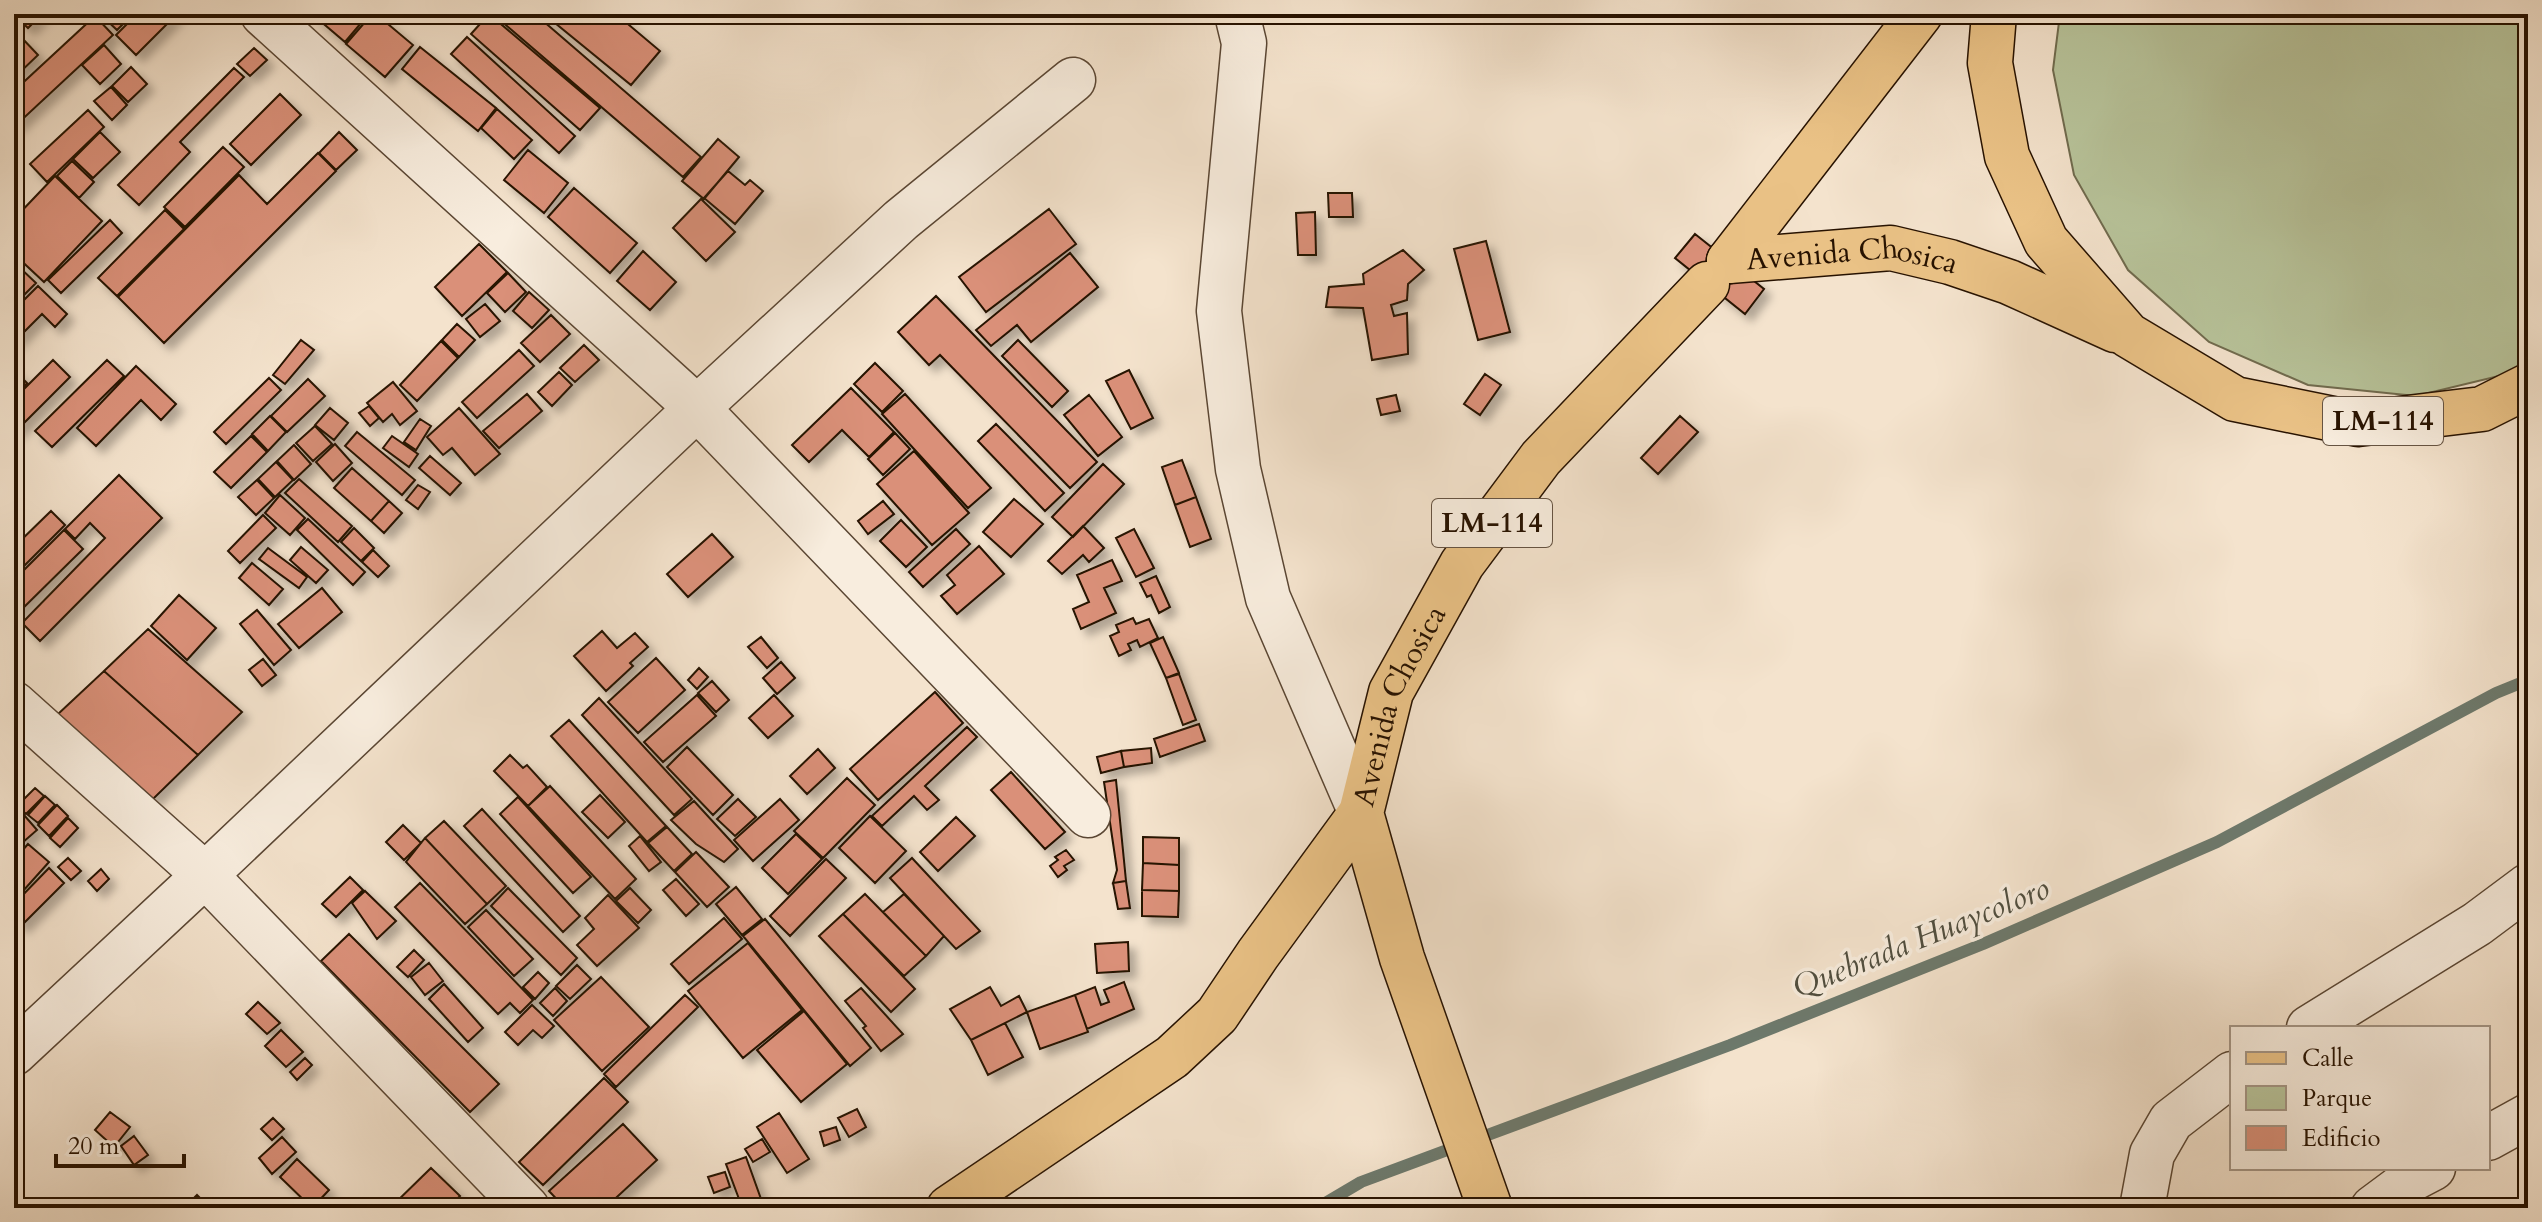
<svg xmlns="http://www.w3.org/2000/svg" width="2542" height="1222" font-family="Cardo,serif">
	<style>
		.green { fill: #b8c49b; stroke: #706b4e; stroke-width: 2 }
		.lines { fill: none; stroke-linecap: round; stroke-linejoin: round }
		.stream { stroke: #6d796c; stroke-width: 12 }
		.building { fill: #da9079; stroke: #271200; stroke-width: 2; filter: url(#shadow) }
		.minor-casing { stroke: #5a4633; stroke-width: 47 }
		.major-casing { stroke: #271200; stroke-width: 47 }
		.minor { stroke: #f8edde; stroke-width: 44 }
		.major { stroke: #eac286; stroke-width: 44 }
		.labels { text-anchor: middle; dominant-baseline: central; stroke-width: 7; stroke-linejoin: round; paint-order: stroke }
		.shield { fill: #f8edde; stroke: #665443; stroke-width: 2 }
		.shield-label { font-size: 28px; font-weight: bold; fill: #271200 }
		.street-label { font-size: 30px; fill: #271200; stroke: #f8edde }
		.water-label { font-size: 32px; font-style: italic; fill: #504e3f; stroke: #f8edde }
	</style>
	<defs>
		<filter id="shadow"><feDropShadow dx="7" dy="7" stdDeviation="4" flood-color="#0004"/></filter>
	</defs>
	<rect width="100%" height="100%" fill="#f4e3cd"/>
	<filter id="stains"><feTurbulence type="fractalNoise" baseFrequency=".0025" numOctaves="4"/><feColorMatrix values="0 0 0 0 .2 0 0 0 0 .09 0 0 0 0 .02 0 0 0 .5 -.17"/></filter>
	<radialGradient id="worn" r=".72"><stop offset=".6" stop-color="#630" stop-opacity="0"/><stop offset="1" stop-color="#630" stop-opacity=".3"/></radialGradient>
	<path class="green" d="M2060,14H2528V369L2416,396L2308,385L2209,342L2128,270L2074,175L2053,70Z"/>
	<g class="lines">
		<path class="stream" d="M1317,1208L1361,1182L1730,1045L1983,944L2217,842L2496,693L2528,680"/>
	</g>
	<path class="building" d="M17,14H42L28,28L15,16Z
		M100,14H133L117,30Z
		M137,14H177L136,55L116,35Z
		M312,14H366L367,16L345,42Z
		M372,14H376L413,45L385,77L346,44Z
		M489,14L600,108L580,130L471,34Z
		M493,14H535L701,157L683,177Z
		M544,14H616L660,51L631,85Z
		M95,16L113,35L14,127V91Z
		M21,37L38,55L14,78V43Z
		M467,37L575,136L559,153L451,54Z
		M104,45L121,64L100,84L82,65Z
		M420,47L496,108L478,131L402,69Z
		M254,48L267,60L250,76L237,64Z
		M131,67L147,84L128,102L112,86Z
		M234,68L244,77L180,142L190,152L139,205L118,185Z
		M111,87L127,105L112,120L94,101Z
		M280,94L301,115L251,165L230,144Z
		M497,109L532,140L514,159L481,128Z
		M88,110L104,127L47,182L30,164Z
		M100,132L120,152L93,178L73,159Z
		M339,132L357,150L336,170L319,153Z
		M718,139L739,157L704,199L682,181Z
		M223,147L244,167L185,227L164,207Z
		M528,150L568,183L544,213L504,180Z
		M318,153L336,171L164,343L118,297L239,175L267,204Z
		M72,161L94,182L79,198L57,176Z
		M728,171L745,185L750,180L763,191L735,224L704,198Z
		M55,176L102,221L44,282L14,254V219Z
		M574,188L637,243L610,273L548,217Z
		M1328,193H1352L1353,217H1329Z
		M701,199L735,232L706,261L673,228Z
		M1049,209L1076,244L986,312L959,277Z
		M165,210L184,229L117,296L98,278Z
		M1315,212L1316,255H1298L1296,213Z
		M110,220L122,233L61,293L48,280Z
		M1695,234L1764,289L1745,314L1675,258Z
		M1486,241L1510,332L1478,340L1454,249Z
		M479,244L507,272L462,316L435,287Z
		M1403,250L1424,270L1408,284L1407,300L1391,305L1394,316L1407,313L1408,354L1372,360L1363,308L1326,307L1329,287L1364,284L1363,274Z
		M643,251L676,282L650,310L617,281Z
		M1070,253L1098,287L1031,342L1017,325L991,346L976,330Z
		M18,266L36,283L14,305V270Z
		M508,273L526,292L505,312L487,293Z
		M38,286L67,314L55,327L42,314L14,342V310Z
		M529,292L549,310L532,328L513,311Z
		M936,296L1097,462L1070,488L940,355L929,365L898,332Z
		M485,304L500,321L480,337L466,319Z
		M551,315L570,334L540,362L521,343Z
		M457,324L475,340L459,357L442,340Z
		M301,340L314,350L285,384L273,375Z
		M1018,340L1068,391L1052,407L1002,356Z
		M441,341L458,358L417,401L400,385Z
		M584,345L599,360L575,382L560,368Z
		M519,350L534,366L477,418L462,402Z
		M53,360L70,377L14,433V399Z
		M107,360L124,376L52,447L35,431Z
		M875,363L903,391L882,412L854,384Z
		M136,366L176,404L161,420L141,400L96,446L77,428Z
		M14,370L27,383L14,396Z
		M1129,370L1153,418L1131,429L1106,381Z
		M559,372L572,385L552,406L538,392Z
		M1485,374L1501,385L1480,415L1464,404Z
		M269,378L281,390L226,444L214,432Z
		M308,379L325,396L287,432L271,416Z
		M393,382L417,411L400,425L392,414L383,422L367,403Z
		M851,388L894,432L869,457L842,430L809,462L792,445Z
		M527,394L542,411L499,448L483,431Z
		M905,394L991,488L968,508L882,414Z
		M1089,395L1122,437L1098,456L1064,415Z
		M1396,395L1400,411L1381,415L1377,399Z
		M369,406L379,418L370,426L359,413Z
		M330,408L348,423L334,440L315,425Z
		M459,408L500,454L475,475L452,448L443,455L427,437Z
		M270,416L286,432L268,451L252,434Z
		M1680,416L1698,432L1658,474L1641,458Z
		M420,419L431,426L416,450L404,442Z
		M996,424L1064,493L1045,511L978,441Z
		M315,426L332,444L313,461L296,443Z
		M357,432L415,480L402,495L345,446Z
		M895,433L910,449L883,475L868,459Z
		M251,436L267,452L231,488L214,472Z
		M392,436L418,454L409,467L383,448Z
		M335,444L352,463L333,481L316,462Z
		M294,445L311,464L294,480L277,461Z
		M914,451L969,513L932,545L877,484Z
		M430,456L461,483L450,495L419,468Z
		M1182,460L1196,497L1175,505L1162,467Z
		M276,462L293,480L275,497L258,479Z
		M1103,464L1124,484L1073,537L1052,517Z
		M352,468L389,501L371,521L334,488Z
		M119,475L162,518L40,641L22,623L105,538L90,523L75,539L65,529Z
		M299,479L352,526L338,542L285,493Z
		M257,480L274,498L256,515L238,497Z
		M418,485L430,492L418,509L406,500Z
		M280,495L305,518L290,535L265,513Z
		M1196,497L1211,539L1190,547L1175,505Z
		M1014,499L1043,524L1011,557L983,532Z
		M389,501L402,513L384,533L371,521Z
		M883,501L894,514L868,534L858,521Z
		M51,511L65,525L17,573L14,570V547Z
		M263,515L276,528L240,563L228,551Z
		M308,519L365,572L353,585L297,530Z
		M901,520L927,547L906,567L880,541Z
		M1083,526L1104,548L1089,562L1083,555L1062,574L1048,561Z
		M354,528L374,548L361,561L341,542Z
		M956,529L970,544L923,587L909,572Z
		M1134,529L1154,568L1136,577L1116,538Z
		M64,530L83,549L17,614L14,611V580Z
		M712,534L733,557L688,597L667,574Z
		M979,546L1004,574L957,614L941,596L955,585L947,575Z
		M301,547L328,570L316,583L290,560Z
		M268,548L307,577L299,588L259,559Z
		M373,550L389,566L378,577L362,562Z
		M1112,560L1122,581L1104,588L1116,613L1081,629L1073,609L1089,602L1077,575Z
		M252,563L283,589L269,605L239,578Z
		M1156,576L1170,607L1159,613L1151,595L1147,597L1140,583Z
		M322,588L342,612L299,648L278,624Z
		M179,595L216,628L187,660L151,626Z
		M257,610L291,650L274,665L240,624Z
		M1133,618L1136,624L1149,619L1158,638L1140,647L1137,640L1128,644L1131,650L1119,656L1110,636L1119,632L1116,625Z
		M148,629L242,712L198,755L104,671Z
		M602,631L617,648L635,633L648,647L630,663L633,666L606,691L574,656Z
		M761,637L778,658L767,668L748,647Z
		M1163,637L1179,673L1166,678L1150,643Z
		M656,658L685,690L638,733L608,702Z
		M263,659L276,675L262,686L249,670Z
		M781,662L795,678L777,694L763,678Z
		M699,668L708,677L697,689L688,680Z
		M104,671L198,755L152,800L57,715Z
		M1179,674L1196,720L1183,725L1166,678Z
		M712,681L729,700L716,712L698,693Z
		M935,692L963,723L878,800L850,769Z
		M697,695L716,716L663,762L644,742Z
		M774,695L793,716L768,738L749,718Z
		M599,698L692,799L674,815L582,715Z
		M569,720L666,826L647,842L551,736Z
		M1199,724L1205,741L1160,757L1154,739Z
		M967,727L977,737L925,786L939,800L927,810L914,796L882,826L872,816Z
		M687,747L733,795L713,815L667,767Z
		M1151,748L1152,763L1124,767L1121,751Z
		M818,749L835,768L807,794L790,776Z
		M1121,751L1124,767L1101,773L1097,757Z
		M510,755L523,768L527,765L547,787L528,806L494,771Z
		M1011,772L1065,832L1045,849L991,790Z
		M847,778L875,805L823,858L794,831Z
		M1116,780L1126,881L1113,883L1117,870L1104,782Z
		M550,786L636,879L615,899L528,806Z
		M35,788L44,796L26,814L17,806Z
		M600,795L625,822L608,838L582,812Z
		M45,796L55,805L38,823L28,815Z
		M518,797L591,877L573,893L500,814Z
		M738,799L756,817L735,836L717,819Z
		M780,799L799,820L753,861L734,840Z
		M694,801L738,849L724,862L696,844L671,820Z
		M57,805L68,816L49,836L38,825Z
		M482,809L580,916L563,932L464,826Z
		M24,815L37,830L14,850V824Z
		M870,816L906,851L875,883L839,848Z
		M956,817L975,836L938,871L920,852Z
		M68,818L78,828L60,847L50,838Z
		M444,821L506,886L487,904L425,838Z
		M403,825L421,843L404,860L386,842Z
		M667,827L692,854L674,871L648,843Z
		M796,834L822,859L788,894L762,868Z
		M640,836L661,862L649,871L629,846Z
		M1143,837L1179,838V865L1143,863Z
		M425,838L487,904L465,924L406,862Z
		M28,844L49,862L23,891L14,883V860Z
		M1066,850L1074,860L1064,866L1067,870L1058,877L1050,866L1058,860L1055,857Z
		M696,852L729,887L707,907L675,872Z
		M68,858L81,871L71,880L58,867Z
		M912,858L980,931L956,949L890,878Z
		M826,859L846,878L790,936L770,916Z
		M1143,863L1179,865V891L1142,890Z
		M49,868L64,883L21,926L14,918V904Z
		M101,869L109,879L97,891L88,881Z
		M350,877L363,890L336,917L322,904Z
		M676,879L699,904L686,916L663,890Z
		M1126,881L1130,908L1118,909L1113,883Z
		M420,883L533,1000L520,1013L510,1003L498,1014L395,907Z
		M736,887L762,919L742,935L716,904Z
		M508,888L577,958L561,975L491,906Z
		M630,888L651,910L638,923L616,901Z
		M1142,890L1179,891L1178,917L1142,916Z
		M365,891L396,921L377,939L352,903Z
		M865,894L926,956L904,976L843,914Z
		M904,894L944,936L926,956L883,912Z
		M608,895L639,928L597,966L577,945L594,929L585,918Z
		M486,910L533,959L514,976L468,927Z
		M843,914L915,989L891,1012L819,936Z
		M724,918L742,939L689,984L671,964Z
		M765,919L871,1048L850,1066L743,936Z
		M349,934L499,1084L470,1112L321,961Z
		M1128,942L1129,971L1097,973L1095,944Z
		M748,943L802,1010L743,1058L688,991Z
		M414,950L424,960L408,977L397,967Z
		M429,963L443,981L425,995L411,977Z
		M577,965L591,979L570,999L556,986Z
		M538,972L549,983L535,999L523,987Z
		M601,977L649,1027L602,1071L554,1020Z
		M1124,982L1134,1009L1087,1029L1075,995L1095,987L1101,1005L1109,1002L1104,990Z
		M444,984L483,1028L468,1042L429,999Z
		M990,987L1001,1006L1019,996L1027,1012L971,1040L950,1009Z
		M555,988L567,1001L553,1016L540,1003Z
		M861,988L903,1034L881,1051L863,1028L866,1026L845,1001Z
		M685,995L698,1007L616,1087L604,1074Z
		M1075,995L1088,1032L1040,1049L1027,1012Z
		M258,1002L280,1023L267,1034L246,1014Z
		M532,1005L554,1026L542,1038L533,1030L518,1045L505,1032Z
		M804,1011L847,1064L801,1102L757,1050Z
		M1005,1023L1023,1057L988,1075L971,1040Z
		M281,1030L303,1052L286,1067L265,1046Z
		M305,1058L312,1065L297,1080L290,1072Z
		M604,1078L628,1102L543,1185L519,1162Z
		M857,1109L866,1127L849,1137L838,1118Z
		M110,1112L130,1127L114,1147L95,1130Z
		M779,1113L809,1159L787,1173L757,1127Z
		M273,1118L284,1129L272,1140L261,1129Z
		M623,1124L657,1160L605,1208H565L549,1191Z
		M836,1127L840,1140L824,1146L820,1132Z
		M134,1136L148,1155L134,1165L121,1146Z
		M282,1137L296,1152L272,1174L259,1158Z
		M762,1139L770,1152L753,1162L745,1149Z
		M746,1157L761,1199L742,1207L726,1164Z
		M297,1159L329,1190L312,1208L280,1177Z
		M431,1168L460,1196L448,1208H390Z
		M725,1172L730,1187L714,1193L708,1177Z
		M197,1195L210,1208H184Z"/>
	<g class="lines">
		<g class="minor-casing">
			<path id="minor" d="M263,14L697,408L1088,815
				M1237,14L1244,43L1219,311L1238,469L1268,598L1361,813
				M14,704L205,875L527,1208
				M2309,1028L2477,924L2528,886
				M14,1053L205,875L697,408L901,220L1073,80
				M2488,1138L2528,1116
				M2142,1208L2152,1154L2171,1121L2232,1074
				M2373,1208L2412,1179L2433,1168"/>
		</g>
		<g class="major-casing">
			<g id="major">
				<path d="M1994,14L1990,63L2007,156L2046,241L2128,335L2235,399L2358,424L2482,409L2528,386"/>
				<path id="s1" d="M1729,261L1891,248L1950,262L2009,282L2115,330"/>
				<path d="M1729,261L1920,14"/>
				<path d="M949,1208L1172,1057L1217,1015L1258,954L1361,813"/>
				<path id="s2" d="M1490,1208L1402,958L1361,813L1391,692L1462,564L1541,458L1707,284"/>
			</g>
		</g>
		<use href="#minor" class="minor"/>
		<use href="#major" class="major"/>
	</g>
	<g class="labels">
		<g class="shield">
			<rect x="2323" y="397" width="120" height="48" rx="6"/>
			<rect x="1432" y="499" width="120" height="48" rx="6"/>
		</g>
		<g class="shield-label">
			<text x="2383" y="421">LM-114</text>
			<text x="1492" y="523">LM-114</text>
		</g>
		<g class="street-label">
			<text stroke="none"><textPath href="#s1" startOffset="124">Avenida Chosica</textPath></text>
			<text stroke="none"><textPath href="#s2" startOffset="530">Avenida Chosica</textPath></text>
		</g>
		<g class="water-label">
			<text transform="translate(1921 938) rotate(-22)">Quebrada Huaycoloro</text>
		</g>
	</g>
	<rect width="2542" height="1222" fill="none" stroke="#f4e3cd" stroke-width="48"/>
	<rect x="16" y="16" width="2510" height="1190" fill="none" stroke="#271200" stroke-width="4"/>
	<rect x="24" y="24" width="2494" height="1174" fill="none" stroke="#271200" stroke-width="2"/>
	<rect x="2230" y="1026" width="260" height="144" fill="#f8edde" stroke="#a49585" stroke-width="2"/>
	<rect x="2246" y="1052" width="40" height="12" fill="#eac286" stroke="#a49585" stroke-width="2"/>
	<text x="2302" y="1066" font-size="24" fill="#271200">Calle</text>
	<rect x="2246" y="1086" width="40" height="24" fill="#b8c49b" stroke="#a49585" stroke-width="2"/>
	<text x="2302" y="1106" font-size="24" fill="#271200">Parque</text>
	<rect x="2246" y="1126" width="40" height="24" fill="#da9079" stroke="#a49585" stroke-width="2"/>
	<text x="2302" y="1146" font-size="24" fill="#271200">Edificio</text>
	<path d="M56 1154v12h128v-12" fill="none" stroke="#271200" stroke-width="4"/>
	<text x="68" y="1154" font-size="24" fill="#271200" stroke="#f8edde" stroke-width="6" paint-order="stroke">20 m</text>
	<rect width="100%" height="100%" filter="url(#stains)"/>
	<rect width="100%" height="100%" fill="url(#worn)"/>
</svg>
